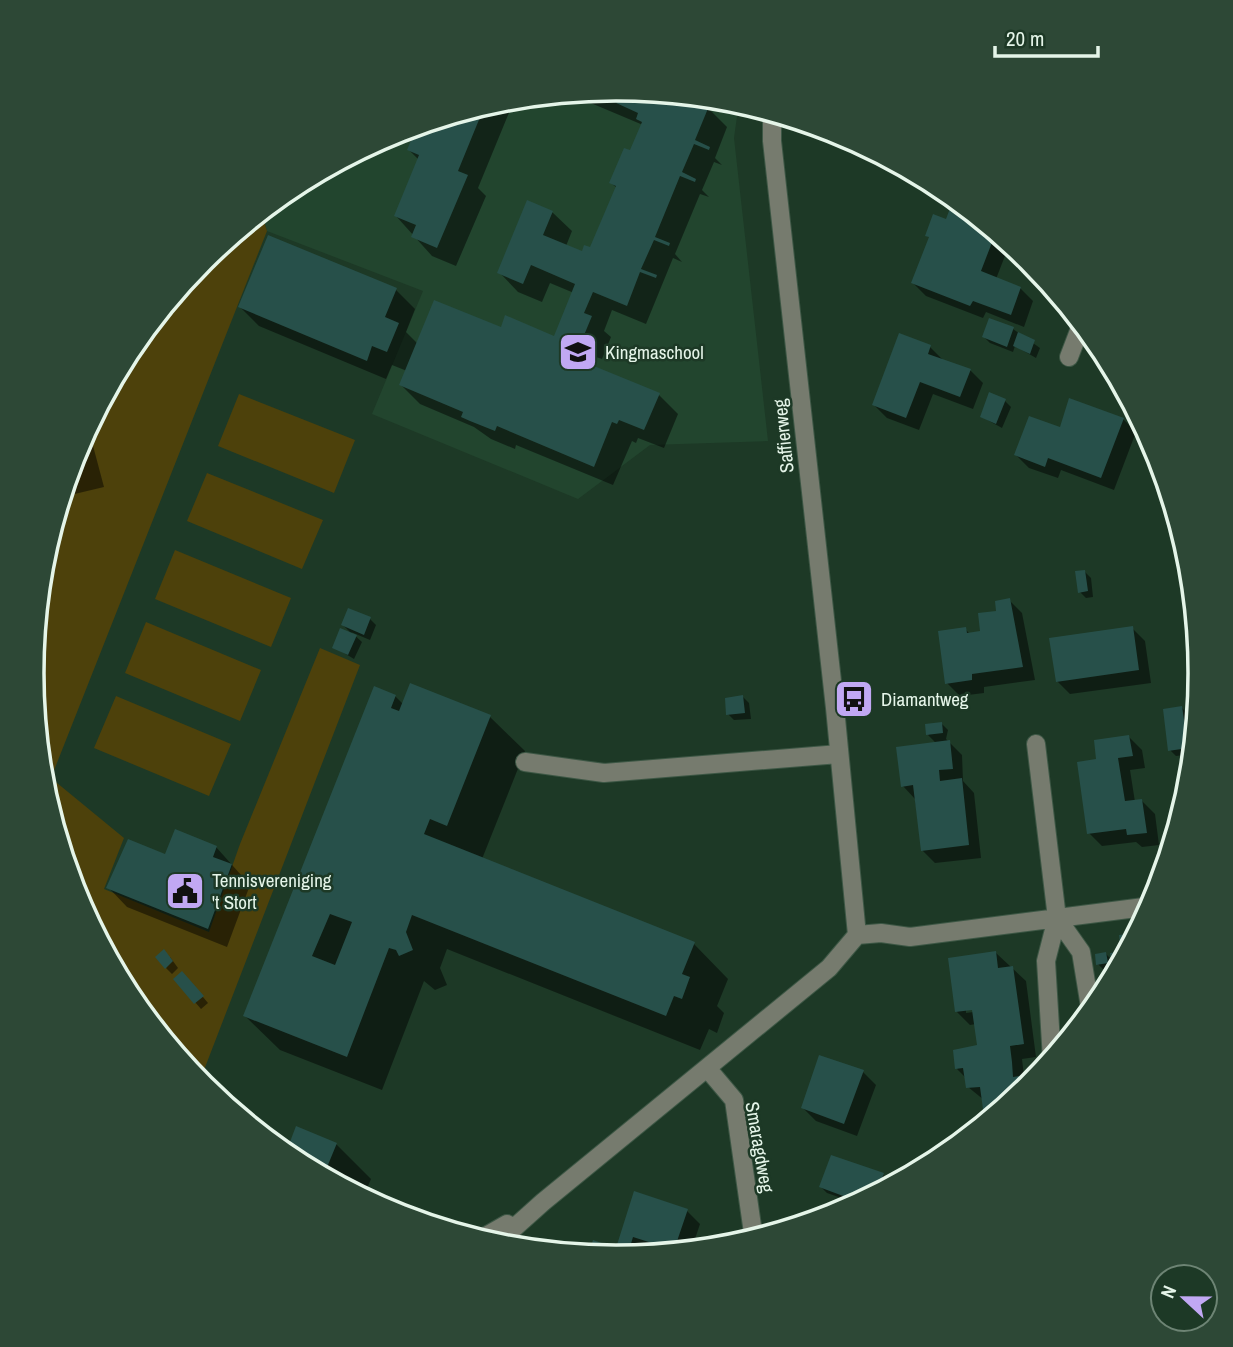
<svg xmlns="http://www.w3.org/2000/svg" width="1233" height="1347" font-family="'Archivo Narrow',sans-serif">
	<style>
		.built { fill: #22452e }
		.green { fill: #4d410b }
		.shadow { fill: #0007; fill-rule: evenodd }
		.building { fill: #27504a; fill-rule: evenodd }
		.lines { fill: none; stroke-linecap: round; stroke-linejoin: round }
		.minor-casing { stroke: #3d5745; stroke-width: 20 }
		.minor { stroke: #767b6e; stroke-width: 18 }
		.labels { text-anchor: middle; dominant-baseline: central; stroke-width: 5; stroke-linejoin: round; paint-order: stroke }
		.poi-label { font-size: 19px; fill: #e5f5e9; stroke: #1d3926; text-anchor: start }
		.street-label { font-size: 19px; fill: #e5f5e9; stroke: #1d3926 }
		.rim { fill: none; stroke: #e5f5e9; stroke-width: 3.5 }
	</style>
	<rect width="100%" height="100%" fill="#1d3926"/>
	<path class="built" d="M617,89L739,102L734,138L768,441L650,445L578,499L372,414L423,291L267,231L261,212L292,187L393,133L503,100Z"/>
	<path class="green" d="M261,212L267,231L51,778L124,838L104,889L209,932L240,844L320,648L360,665L199,1083L130,998L76,897L43,787L32,673L43,559L76,449L130,348L203,260Z
		M239,394L355,440L334,493L218,446Z
		M207,473L323,520L302,569L187,521Z
		M175,550L291,598L271,647L155,599Z
		M146,622L261,670L240,721L125,673Z
		M116,696L231,744L209,796L94,748Z"/>
	<path class="shadow" d="M617,89L675,94L708,108L727,127L715,158L722,165L714,162L702,190L709,197L700,194L675,254L682,262L673,258L646,324L612,310L604,331L611,337L602,359L593,356L589,366L659,395L678,414L664,448L638,438L636,443L632,441L613,485L516,445L515,449L491,439L474,427L420,404L401,385L407,371L392,365L386,379L259,326L240,307L396,290L415,309L406,332L418,344L502,330L555,338L574,293L550,283L542,302L518,292L499,272L552,212L572,231L566,246L583,253L591,250L617,188L611,183L631,153L643,125L567,93Z
		M515,98L478,188L486,196L456,266L432,256L396,216L419,160L409,150L419,125Z
		M956,199L1010,243L996,279L1020,288L1033,301L1024,327L986,312L983,318L926,296L913,283L930,238L947,221Z
		M1013,329L1040,348L1036,358L1015,346L1013,352L990,343L984,337Z
		M930,347L943,360L970,370L983,383L973,409L933,394L919,430L887,418L874,405Z
		M1005,401L1011,407L1002,428L982,417Z
		M1123,419L1136,432L1114,490L1061,470L1058,478L1029,468L1016,455L1061,430Z
		M88,427L104,487L62,497L76,449Z
		M1085,572L1091,578L1093,597L1086,598L1080,592Z
		M1009,600L1022,613L1035,680L984,687V693L960,696L947,683L965,629L970,634L982,632Z
		M370,619L376,625L370,640L351,632L362,642L354,659L334,647L353,635L343,625Z
		M1132,628L1145,641L1151,683L1070,694L1057,681Z
		M411,686L490,717L525,751L482,859L694,944L728,979L717,1006L724,1013L717,1033L709,1029L700,1050L447,949L440,968L447,985L435,990L424,981L382,1090L280,1050L245,1016L395,696L404,705Z
		M743,697L749,703L751,719L734,720L728,714Z
		M1182,708L1188,714L1193,754L1176,756L1170,750Z
		M942,724L948,730L946,739L962,755L963,781L974,793L981,858L935,863L922,850L915,799L903,786L937,744L928,735Z
		M1129,737L1142,750L1145,768L1130,770L1135,802L1142,801L1155,814L1159,845L1142,847L1136,842L1102,846L1089,833L1098,761Z
		M216,847L250,885L227,947L127,907L108,887L166,856Z
		M996,953L1026,981L1036,1057L1022,1059L1024,1076L1032,1085L987,1123L984,1100L968,1087L966,1078L957,1069L979,1047L976,1024L970,1025L957,1012ZM966,1009L981,1011L966,1013Z
		M1123,953L1114,969L1104,970L1098,964L1106,954L1113,961Z
		M170,957L178,968L172,974L166,968Z
		M175,979H188L208,1003L201,1009Z
		M863,1072L876,1085L857,1136L816,1121L803,1108Z
		M336,1144L371,1179L363,1198L287,1156Z
		M883,1175L889,1181L886,1190L859,1204L827,1193L821,1187Z
		M635,1194L687,1211L700,1224L691,1251L662,1254L646,1249L644,1256L616,1258L590,1256L617,1250Z"/>
	<path class="building" d="M617,89L681,95L709,106L695,140L710,147L709,150L694,144L682,172L696,179L695,182L680,176L655,237L670,243L669,246L654,240L641,269L657,275L656,278L640,272L627,306L593,292L584,313L592,316L582,340L574,337L567,355L660,393L644,430L619,420L617,424L612,422L594,467L497,426L495,431L470,421L461,417L463,412L399,385L434,300L501,327L505,315L554,336L575,284L531,265L523,284L497,273L527,200L553,211L543,235L582,251L584,245L590,247L616,186L609,183L624,148L630,150L642,122L636,119L638,113L590,91Z
		M485,105L458,171L468,175L437,248L411,237L416,225L394,216L419,155L407,150L417,126Z
		M954,198L996,232L981,271L1021,287L1011,315L973,301L970,306L911,283L929,237L925,236L933,214L946,219Z
		M268,235L397,288L385,317L399,323L387,352L372,346L367,361L238,307Z
		M989,318L1014,327L1007,347L982,337Z
		M1018,332L1035,340L1030,354L1013,346Z
		M899,333L931,345L928,354L971,369L960,397L920,382L906,418L872,405Z
		M989,392L1006,399L996,424L980,417Z
		M1069,398L1124,418L1101,478L1048,458L1045,467L1014,455L1029,416L1060,427Z
		M1085,570L1088,591L1078,593L1075,571Z
		M1010,598L1023,667L972,674V680L945,684L938,631L966,627L967,633L980,631L978,613L996,611L995,601Z
		M348,608L371,617L364,635L341,625Z
		M1133,626L1139,670L1056,682L1049,638Z
		M340,628L357,635L348,655L332,648Z
		M410,683L491,715L447,826L430,819L424,834L695,942L682,974L690,977L682,999L674,996L666,1016L412,915L406,932L413,950L399,956L396,950L389,948L347,1057L243,1016L374,686L396,695L391,708L399,711ZM330,914L352,922L335,965L312,956Z
		M743,695L745,713L726,715L725,698Z
		M1182,706L1188,748L1168,751L1163,709Z
		M942,722L943,733L926,735L925,724Z
		M1129,735L1133,756L1118,758L1125,801L1142,799L1147,833L1127,835L1126,829L1087,834L1077,762L1096,759L1094,740Z
		M950,740L953,769L939,770L940,781L962,778L969,845L921,851L913,785L901,787L896,747Z
		M175,829L217,846L213,857L232,864L208,929L106,888L128,839L165,854Z
		M1138,933L1114,978V979L1110,953L1121,952L1119,935Z
		M164,949L173,961L165,969L155,957Z
		M996,951L998,968L1013,966L1024,1044L1010,1046L1012,1062L1013,1077L1025,1075L1027,1090L985,1124L980,1087L966,1088L963,1068L955,1069L953,1050L977,1045L972,1010L955,1012L948,958Z
		M1106,952L1108,963L1096,965L1095,954Z
		M182,971L204,996L194,1004L173,979Z
		M819,1055L864,1070L844,1124L801,1108Z
		M296,1126L337,1143L323,1177L285,1155Z
		M831,1155L884,1173L876,1195L862,1203L819,1187Z
		M634,1191L688,1209L674,1250L633,1237L627,1257L588,1256L593,1240L616,1248Z"/>
	<g class="lines">
		<g class="minor-casing">
			<path id="minor" d="M772,112V141L835,708L857,935
				M1069,357L1082,323
				M1036,744L1057,918L1046,961L1052,1060
				M525,762L604,773L839,754
				M1057,918L1081,952L1091,1013
				M707,1068L734,1100L754,1240
				M479,1240L507,1224
				M495,1245L543,1202L829,968L857,935L881,933L910,937L1152,906"/>
		</g>
		<use href="#minor" class="minor"/>
	</g>
	<defs>
		<g id="school-square" transform="scale(2.0125)"><rect x="-9" y="-9" width="18" height="18" rx="4" fill="#c1a8f3" stroke="#1d3926"/><path d="M0-5L7-2L0 1L-7-2ZM-4 1L0 2.5L4 1V4Q0 6-4 4Z" fill="#111"/></g>
		<g id="bus-square" transform="scale(2.0125)"><rect x="-9" y="-9" width="18" height="18" rx="4" fill="#c1a8f3" stroke="#1d3926"/><path d="M-5-6H5V4H4V6H2V4H-2V6H-4V4H-5ZM-3.5-4V0h7V-4ZM-3.5 1.2v1.5H-2V1.2ZM2 1.2v1.5H3.5V1.2Z" fill="#111"/></g>
		<g id="civic-square" transform="scale(2.0125)"><rect x="-9" y="-9" width="18" height="18" rx="4" fill="#c1a8f3" stroke="#1d3926"/><path d="M-.6-6.5H3V-4.5H.6V-3L4-1V1h2V6H-6V1h2V-1L-.6-3ZM-1.2 2.5V6h2.4V2.5Z" fill="#111"/></g>
	</defs>
	<g fill-rule="evenodd">
		<use href="#school-square" x="578" y="352"/>
		<use href="#bus-square" x="854" y="699"/>
		<use href="#civic-square" x="185" y="891"/>
	</g>
	<g class="labels">
		<g class="poi-label">
			<text x="605" y="352">Kingmaschool</text>
			<text x="881" y="699">Diamantweg</text>
			<text x="212" y="880">Tennisvereniging<tspan x="212" dy="22">'t Stort</tspan></text>
		</g>
		<g class="street-label">
			<text transform="translate(783 436) rotate(-96)">Saffierweg</text>
			<text transform="translate(760 1147) rotate(80)">Smaragdweg</text>
		</g>
	</g>
	<path d="M0 0H1233V1347H0ZM44 673a572 572 0 1 1 1144 0a572 572 0 1 1-1144 0Z" fill="#2d4836" fill-rule="evenodd"/>
	<path class="rim" d="M44 673a572 572 0 1 1 1144 0a572 572 0 1 1-1144 0Z"/>
	<g transform="translate(1184 1298) rotate(292)"><circle r="33" fill="#1d3926" stroke="#6d8474" stroke-width="2"/>
	<path d="M0-5L12 26L0 18L-12 26Z" fill="#c1a8f3"/>
	<text y="-10" font-size="19" font-weight="bold" text-anchor="middle" fill="#e5f5e9">N</text>
	</g>
	<path d="M995 46v10h103v-10" fill="none" stroke="#e5f5e9" stroke-width="3.5"/>
	<text x="1006" y="46" font-size="21" fill="#e5f5e9" stroke="#1d3926" stroke-width="5" paint-order="stroke">20 m</text>
</svg>
